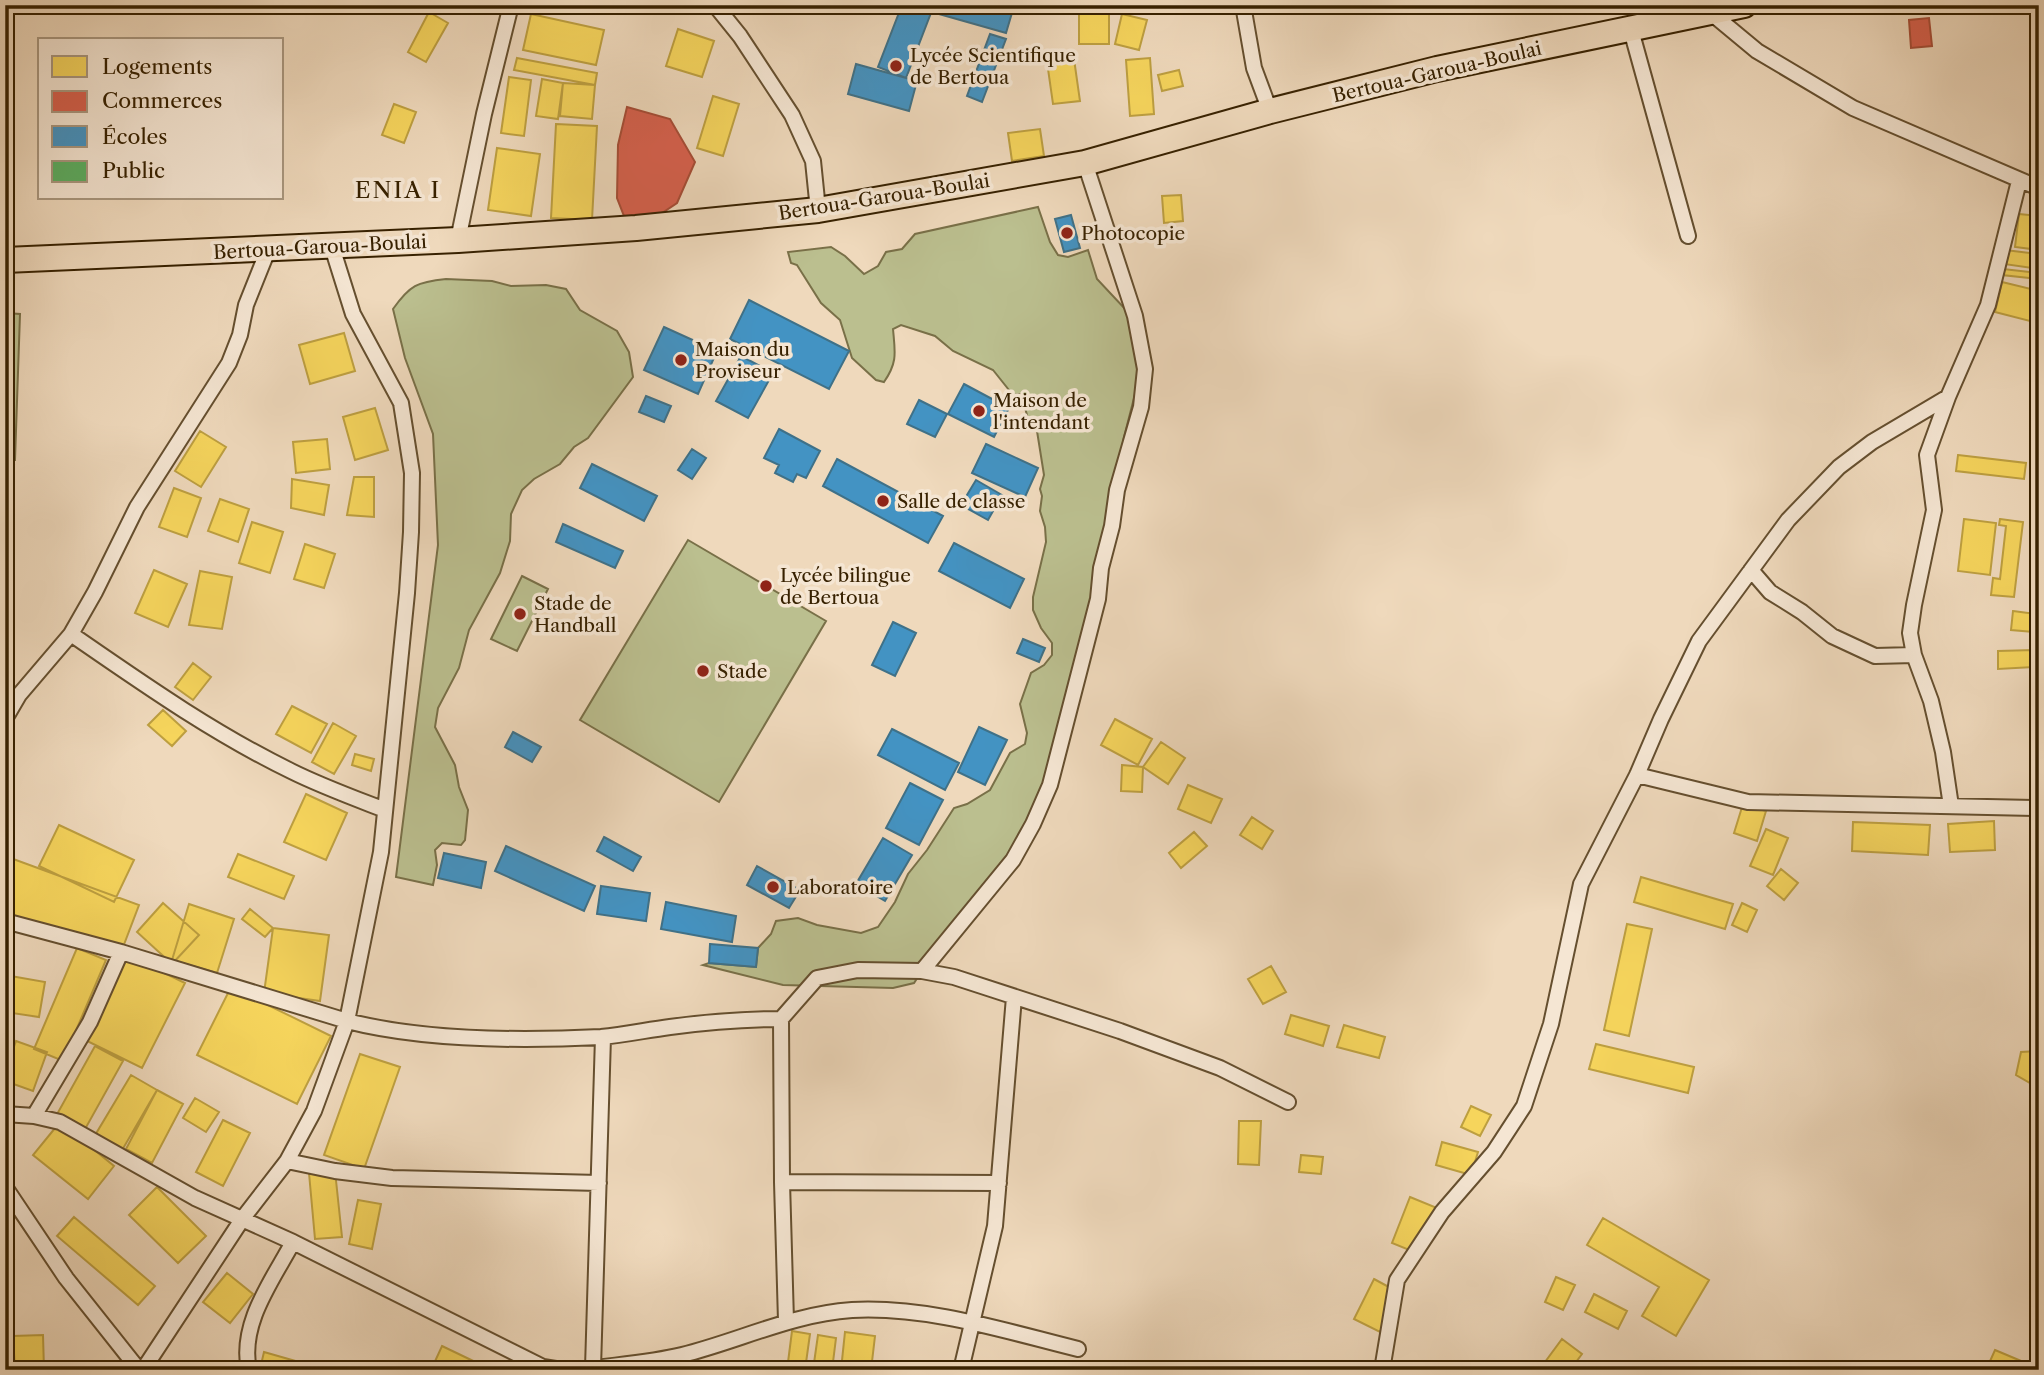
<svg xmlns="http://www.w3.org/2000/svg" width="2044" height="1375" font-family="'Libre Caslon Text',serif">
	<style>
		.green { fill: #bbbf8f; stroke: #797048; stroke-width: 2 }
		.homes { fill: #f6d55c; stroke: #bd9f40; stroke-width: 2 }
		.shops { fill: #d6604d; stroke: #a64d36; stroke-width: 2 }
		.schools { fill: #4393c3; stroke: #3f7188; stroke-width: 2 }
		.public { fill: #5aae61; stroke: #508444; stroke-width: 2 }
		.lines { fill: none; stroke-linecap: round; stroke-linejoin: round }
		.minor-casing { stroke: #654f2f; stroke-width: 18 }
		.trunk-casing { stroke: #372100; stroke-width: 28 }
		.minor { stroke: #f5e6d3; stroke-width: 14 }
		.trunk { stroke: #efd9bc; stroke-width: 24 }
		.poi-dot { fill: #8f2418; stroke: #f5e6d3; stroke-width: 2.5 }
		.labels { text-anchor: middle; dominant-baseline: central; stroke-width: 7; stroke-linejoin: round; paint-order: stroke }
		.poi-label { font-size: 19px; fill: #372100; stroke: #f5e6d3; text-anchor: start }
		.street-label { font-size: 19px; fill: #372100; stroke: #f5e6d3 }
		.quarter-label { font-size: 23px; letter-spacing: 2px; fill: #372100; stroke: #f5e6d3 }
	</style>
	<rect width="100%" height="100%" fill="#efd9bc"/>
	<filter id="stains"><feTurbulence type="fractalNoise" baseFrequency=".00286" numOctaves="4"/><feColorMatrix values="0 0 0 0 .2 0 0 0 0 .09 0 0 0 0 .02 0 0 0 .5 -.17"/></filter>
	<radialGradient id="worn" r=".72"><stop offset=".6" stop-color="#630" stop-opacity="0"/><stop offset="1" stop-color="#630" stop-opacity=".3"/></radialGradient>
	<path class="green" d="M1038,207L1050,242L1058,255L1068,257L1088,250L1097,279L1127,311L1141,371L1124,437L1111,502L1109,546L1046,788L1017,850L934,952L914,983L893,988L783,985L703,965L709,963L756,967L758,948L771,934L776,921L798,918L817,925L861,933L878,927L895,902L908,874L927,850L954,808L967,804L990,790L1010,753L1025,744L1027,733L1020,704L1031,673L1044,665L1052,655V643L1041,628L1033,610V597L1046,542L1045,527L1040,511L1042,496L1040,489L1044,475L1037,431L1029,422L1021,394L1013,395L993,370L953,351L935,336L901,325L893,329C895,352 898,362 884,382L876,380L852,358L840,320L821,303L797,265L791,263L788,252L831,247L845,256L864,274L878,266L886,252L902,249L915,234Z
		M446,279L492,281L511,286L546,285L566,289L580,310L617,331L629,352L633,377L588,438L574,447L560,464L534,479L522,490L511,514L510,541L500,573L469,630L459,668L438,708L435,727L455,765L459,787L468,810L465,840L461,845L442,843L435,850L437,865L433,885L396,877L438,545L433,434L405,358L393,309C410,285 417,282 446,279Z
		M5,313L20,314L15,460H5Z
		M688,540L826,621L719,802L580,720Z
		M522,576L548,589L517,651L491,639Z"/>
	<path class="homes" d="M1035,5H1079V11L1035,9Z
		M1079,11H1109V44H1079Z
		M429,12L448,23L426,62L408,52Z
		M531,14L604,30L596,65L523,50Z
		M1122,14L1147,20L1139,50L1115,44Z
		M678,29L714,41L702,77L666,66Z
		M517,58L597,73L595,85L514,70Z
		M1150,58L1154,114L1130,116L1126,60Z
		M1074,59L1080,101L1053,104L1047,62Z
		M1179,70L1183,86L1162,91L1158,75Z
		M509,77L531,80L524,136L501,133Z
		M542,79L563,83L558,119L536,116Z
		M563,83L595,85L592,119L560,116Z
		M713,96L739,104L723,156L697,148Z
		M394,104L416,112L404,143L382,135Z
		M556,124L597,126L592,220L551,218Z
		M1040,129L1044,156L1012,161L1008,133Z
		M497,148L540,154L531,216L488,210Z
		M1181,195L1183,221L1164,223L1162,196Z
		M2019,214L2039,216V250L2015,247Z
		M2005,250L2039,254V269L2004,264Z
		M2003,269L2039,273V279L2002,275Z
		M2002,282L2039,291L2038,323L1995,312Z
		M344,333L355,371L310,384L299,345Z
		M375,408L388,450L355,460L343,417Z
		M200,431L226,447L201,487L175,471Z
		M327,439L330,469L296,473L293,442Z
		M1958,455L2026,463L2024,479L1956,471Z
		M354,477H374V517L347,515Z
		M292,479L329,485L324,515L291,508Z
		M174,488L201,498L187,537L159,527Z
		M220,499L249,509L238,542L208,531Z
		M1964,519L1996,523L1990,575L1958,571Z
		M2000,519L2023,522L2014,597L1991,595L1993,578L2000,579L2006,526L1999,525Z
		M252,522L283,532L270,573L239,563Z
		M305,544L335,554L324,588L294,579Z
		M154,570L187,584L168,627L135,613Z
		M200,571L232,577L222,629L189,625Z
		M2013,611L2036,614L2034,632L2011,630Z
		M2034,650V667L1998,669V651Z
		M193,663L211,677L193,700L175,687Z
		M292,706L327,724L311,753L276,734Z
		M163,710L186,731L172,746L148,725Z
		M1115,719L1152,739L1138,765L1101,745Z
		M333,723L356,736L334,774L312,762Z
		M1161,742L1185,758L1168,784L1143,767Z
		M355,754L374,759L371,771L352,765Z
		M1122,765L1143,767L1142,792L1121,791Z
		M1188,785L1222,799L1211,823L1178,809Z
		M306,794L347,813L326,860L284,842Z
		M1743,804L1766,811L1757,841L1734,833Z
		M1252,817L1273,831L1262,849L1240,835Z
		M1994,821L1995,850L1950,852L1948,824Z
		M1853,822L1930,825L1928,855L1852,851Z
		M59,825L134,860L114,902L39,866Z
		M1766,829L1788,838L1773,875L1750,866Z
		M1194,832L1207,846L1181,868L1169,853Z
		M238,854L294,876L284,899L228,877Z
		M5,856L139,905L120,955L5,914Z
		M1781,869L1798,883L1784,900L1767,886Z
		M1641,877L1733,904L1725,929L1634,902Z
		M163,903L199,935L172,964L137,932Z
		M1742,903L1757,910L1747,932L1732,925Z
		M189,904L234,919L217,973L172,960Z
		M250,909L273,928L265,937L242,919Z
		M1627,924L1652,929L1629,1036L1604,1030Z
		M273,928L329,935L320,1001L264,993Z
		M77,948L106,960L63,1061L34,1049Z
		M121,952L185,983L142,1068L79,1037Z
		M1271,966L1286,992L1263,1004L1248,979Z
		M5,975L45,982L39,1017L5,1012Z
		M231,987L331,1036L297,1104L197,1055Z
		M1291,1015L1329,1026L1323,1046L1285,1034Z
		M1344,1025L1385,1037L1379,1058L1337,1047Z
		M16,1041L47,1052L33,1091L5,1081V1072Z
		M1596,1044L1694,1067L1688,1093L1589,1069Z
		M95,1046L123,1061L84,1131L56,1116Z
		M2039,1051V1085L2037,1087L2016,1075L2021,1052Z
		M360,1054L400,1067L364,1169L324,1155Z
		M131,1075L157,1090L121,1152L94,1137Z
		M157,1090L183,1104L152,1163L126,1149Z
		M195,1098L219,1112L206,1132L183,1118Z
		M1471,1106L1491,1115L1480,1136L1461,1127Z
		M223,1120L250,1133L223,1186L196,1172Z
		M1239,1121H1261L1259,1165L1238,1164Z
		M60,1122L114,1166L88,1199L33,1155Z
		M1442,1142L1478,1152L1471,1175L1436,1165Z
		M1301,1155L1323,1157L1321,1174L1299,1172Z
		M335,1171L342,1237L315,1239L309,1173Z
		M157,1187L206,1236L178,1263L129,1215Z
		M1410,1197L1437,1208L1419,1254L1392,1243Z
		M358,1200L381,1204L372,1249L349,1244Z
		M5,1209L14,1259L5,1261Z
		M74,1217L155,1286L138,1305L57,1236Z
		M1603,1218L1709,1280L1676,1336L1642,1316L1659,1287L1587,1245Z
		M227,1273L253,1294L230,1323L203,1302Z
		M1556,1277L1575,1285L1563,1310L1545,1302Z
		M1374,1279L1400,1293L1380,1332L1354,1319Z
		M1594,1294L1627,1311L1618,1329L1585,1312Z
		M792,1331L810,1334L805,1370H787Z
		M845,1332L875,1336L871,1370H841Z
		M43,1335L44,1370H15L13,1336Z
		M818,1335L836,1338L832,1370H813Z
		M1562,1339L1582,1354L1570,1370H1555L1545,1362Z
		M442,1346L492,1370H431Z
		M1995,1350L2033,1366L2032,1370H1986Z
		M264,1352L327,1370H262L260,1369Z"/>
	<path class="shops" d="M1929,18L1932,46L1911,48L1909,20Z
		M627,107L670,119L695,162L677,203L659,215L626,221L617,198L618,145Z"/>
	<path class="schools" d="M902,5H934L906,78L878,67Z
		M941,5H1012L1014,6L1006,33L939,14Z
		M990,34L1006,39L982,102L967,96Z
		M856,64L917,81L909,111L848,94Z
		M1071,215L1080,248L1064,252L1055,219Z
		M749,300L849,351L829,389L730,339Z
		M664,327L717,351L698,394L644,370Z
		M741,356L773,373L748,418L716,401Z
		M964,384L1009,408L994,437L948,414Z
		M646,396L671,406L664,422L639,412Z
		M919,400L947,414L935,437L907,424Z
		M779,429L820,451L806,478L797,474L793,482L775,473L779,465L764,458Z
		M986,444L1038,468L1025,497L972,473Z
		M692,449L706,458L692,479L678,470Z
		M837,459L943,516L928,543L823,486Z
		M592,464L657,496L644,521L580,488Z
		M976,480L1002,495L988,520L961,505Z
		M563,524L623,551L615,568L556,542Z
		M954,543L1024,579L1010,608L939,571Z
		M893,622L916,633L895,676L872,665Z
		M1023,639L1045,648L1039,662L1017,653Z
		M979,727L1007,740L985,785L958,772Z
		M892,729L959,763L945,790L878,755Z
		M513,732L541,747L532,762L505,747Z
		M910,783L943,800L919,845L886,828Z
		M604,837L641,857L633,871L597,851Z
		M883,838L912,855L885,901L856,884Z
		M506,846L595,886L584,911L495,871Z
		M444,853L486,862L481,888L438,878Z
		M757,866L800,890L789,908L747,885Z
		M601,886L650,893L646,921L597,914Z
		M666,902L736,916L732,942L661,929Z
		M710,944L758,948L756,967L709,963Z"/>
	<path class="public" d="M5,465H14L9,537H5Z"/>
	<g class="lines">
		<g class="minor-casing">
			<path id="minor" d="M715,5L740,36L792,115L813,161L818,210
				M1243,5L1254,68L1270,111
				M1710,12L1757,51L1853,108L2039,188
				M1631,30L1688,236
				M458,240L484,114L511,5
				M1751,570L1770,592L1802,612L1832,636L1875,656L1914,655
				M71,634C142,683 213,733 291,771C321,786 354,798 385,810
				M5,719L19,695L71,634L95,592L137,507L229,363L240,335L246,305L268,250
				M1637,775L1748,802L2039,808
				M1951,806L1943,752L1931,701L1914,655L1910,633L1914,605L1934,510L1927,455L1948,397L1988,305L2019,181
				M5,921L121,952L347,1021C425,1041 520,1041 601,1037C624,1035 647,1030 670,1027C707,1022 743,1019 781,1019L817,978L858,970L922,971L954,977L1120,1031L1220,1068L1288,1102
				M922,971L1013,860L1033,824L1050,785L1098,599L1101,568L1112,526L1117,490L1141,407L1145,369L1135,316L1085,163
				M781,1019L782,1182L786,1321
				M5,1114L34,1116L60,1122L195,1198L293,1242L543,1367L562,1370
				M34,1116L90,1022L121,952
				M287,1161L335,1171L392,1178L599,1183
				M782,1182L999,1183
				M5,1187L66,1278L139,1370
				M593,1368L603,1037
				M143,1370L243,1218L287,1161L314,1111L347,1021L381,852L407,593L411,532L412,473L401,403L353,314L332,247
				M249,1370C239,1324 272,1281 293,1242
				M581,1370C614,1365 649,1363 682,1355C739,1341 792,1314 852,1310C928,1306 1005,1331 1078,1349
				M961,1370L995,1226L1014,997
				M1382,1370L1397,1280L1442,1212L1494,1152L1524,1106L1551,1024L1581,884L1637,775L1661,719L1699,641L1788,520L1839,467L1872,442L1948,397"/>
		</g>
		<g class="trunk-casing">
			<path id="trunk" d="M5,260L458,240L636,228L818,210L1085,163L1270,111L1437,69L1744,5"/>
		</g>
		<use href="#minor" class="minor"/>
		<use href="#trunk" class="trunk"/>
	</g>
	<g class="poi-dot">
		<circle cx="896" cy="66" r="7"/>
		<circle cx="1067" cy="233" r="7"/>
		<circle cx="681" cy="360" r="7"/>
		<circle cx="979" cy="411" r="7"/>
		<circle cx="883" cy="501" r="7"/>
		<circle cx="766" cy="586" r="7"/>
		<circle cx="520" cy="614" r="7"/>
		<circle cx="703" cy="671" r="7"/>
		<circle cx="773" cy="887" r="7"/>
	</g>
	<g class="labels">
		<g class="poi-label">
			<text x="910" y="55">Lycée Scientifique<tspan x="910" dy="22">de Bertoua</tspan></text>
			<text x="1081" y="233">Photocopie</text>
			<text x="695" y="349">Maison du<tspan x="695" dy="22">Proviseur</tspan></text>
			<text x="993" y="400">Maison de<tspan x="993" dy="22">l'intendant</tspan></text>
			<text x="897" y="501">Salle de classe</text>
			<text x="780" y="575">Lycée bilingue<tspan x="780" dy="22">de Bertoua</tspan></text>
			<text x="534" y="603">Stade de<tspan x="534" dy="22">Handball</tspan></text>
			<text x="717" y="671">Stade</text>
			<text x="787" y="887">Laboratoire</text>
		</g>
		<g class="street-label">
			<text transform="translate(1437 72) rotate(-13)">Bertoua-Garoua-Boulai</text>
			<text transform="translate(884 197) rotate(-9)">Bertoua-Garoua-Boulai</text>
			<text transform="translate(320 247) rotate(-3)">Bertoua-Garoua-Boulai</text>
		</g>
		<g class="quarter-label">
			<text x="398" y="190">ENIA I</text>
		</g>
	</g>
	<rect width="2044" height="1375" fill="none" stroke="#efd9bc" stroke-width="28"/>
	<rect x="7" y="7" width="2030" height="1361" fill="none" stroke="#372100" stroke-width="3.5"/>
	<rect x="14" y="14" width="2016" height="1347" fill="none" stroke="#372100" stroke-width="2"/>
	<rect x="38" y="38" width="245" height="161" fill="#f5e6d3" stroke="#a9977f" stroke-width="2"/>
	<rect x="52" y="56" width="35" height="21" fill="#f6d55c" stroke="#a9977f" stroke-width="2"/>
	<text x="102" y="74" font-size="21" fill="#372100">Logements</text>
	<rect x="52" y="91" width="35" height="21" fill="#d6604d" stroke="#a9977f" stroke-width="2"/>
	<text x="102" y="108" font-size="21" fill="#372100">Commerces</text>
	<rect x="52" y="126" width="35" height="21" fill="#4393c3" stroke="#a9977f" stroke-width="2"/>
	<text x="102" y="144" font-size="21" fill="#372100">Écoles</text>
	<rect x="52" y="161" width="35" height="21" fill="#5aae61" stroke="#a9977f" stroke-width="2"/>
	<text x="102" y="178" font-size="21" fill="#372100">Public</text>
	<rect width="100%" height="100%" filter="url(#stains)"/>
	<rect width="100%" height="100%" fill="url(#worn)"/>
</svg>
